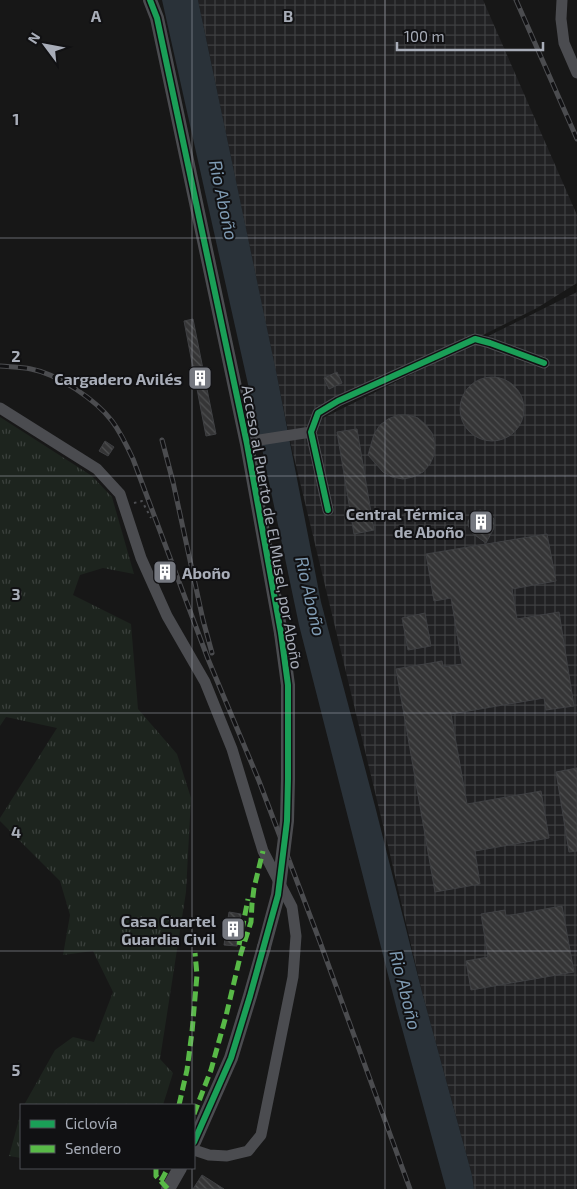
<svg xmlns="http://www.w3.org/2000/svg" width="577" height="1189" font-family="'Exo 2',sans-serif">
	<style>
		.industrial { fill: url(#industrial-grid) }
		.grass { fill: url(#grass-tufts) }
		.water { fill: #2a3239 }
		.building { fill: url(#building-back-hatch); stroke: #3f4043 }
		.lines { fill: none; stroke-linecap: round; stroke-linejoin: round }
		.path { stroke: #4d4e52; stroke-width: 2; stroke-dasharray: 2.5 4; stroke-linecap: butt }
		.minor { stroke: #4b4c50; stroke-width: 11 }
		.tertiary { stroke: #4b4c50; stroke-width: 14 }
		.rail-casing { stroke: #4b4c4f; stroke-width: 5 }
		.rail { stroke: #111113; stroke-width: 3; stroke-dasharray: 9; stroke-linecap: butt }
		.tertiary-bridge { stroke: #4b4c50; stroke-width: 14 }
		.quiet { stroke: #58b947; stroke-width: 5; stroke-dasharray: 10 5; stroke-linecap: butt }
		.cycleway-casing { stroke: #111113; stroke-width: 9 }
		.cycleway { stroke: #1a9f57; stroke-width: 6 }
		.grid { fill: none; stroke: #a8adb8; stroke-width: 1; stroke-opacity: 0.55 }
		.labels { text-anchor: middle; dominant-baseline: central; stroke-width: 4; stroke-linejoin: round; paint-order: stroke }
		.poi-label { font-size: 16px; font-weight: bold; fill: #a8adb8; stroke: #111113; text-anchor: end }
		.street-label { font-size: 16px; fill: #a8adb8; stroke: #111113 }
		.water-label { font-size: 18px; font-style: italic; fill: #7f9bb3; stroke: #111113 }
		.grid-label { font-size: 16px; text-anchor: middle; font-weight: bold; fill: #a8adb8; stroke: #111113; stroke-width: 4; stroke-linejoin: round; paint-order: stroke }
	</style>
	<defs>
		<pattern id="industrial-grid" width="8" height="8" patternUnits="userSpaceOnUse" patternTransform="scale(1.25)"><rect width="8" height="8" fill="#212123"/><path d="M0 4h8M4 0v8" fill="none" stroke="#3e3f41"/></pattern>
		<pattern id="grass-tufts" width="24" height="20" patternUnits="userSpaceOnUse" patternTransform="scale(1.25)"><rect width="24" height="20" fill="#1d241e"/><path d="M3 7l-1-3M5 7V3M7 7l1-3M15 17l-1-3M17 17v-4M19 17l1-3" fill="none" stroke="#3b413d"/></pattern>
		<pattern id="building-back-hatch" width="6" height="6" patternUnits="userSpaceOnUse" patternTransform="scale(1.25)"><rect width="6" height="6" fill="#353536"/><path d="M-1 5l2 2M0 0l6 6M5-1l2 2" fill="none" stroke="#4f5051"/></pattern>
	</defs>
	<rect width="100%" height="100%" fill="#171717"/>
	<path class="industrial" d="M198,0H483L577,215V283L537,308L475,339L338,401L315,422L577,292V1189H474L472,1175L422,992L389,850L292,449Z"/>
	<path class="grass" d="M0,417L92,476L112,497L134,574L103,568L80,575L73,595L131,624L138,709L177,754L191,798L186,892L160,1059L173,1073L163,1105H24L55,1050L73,1037L94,1042L113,992L93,951L63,955L70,915L60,881L0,821V818L57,728L6,717L0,726Z
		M21,1112V1158L9,1156Z"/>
	<path class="water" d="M162,0H198L277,376L321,602L375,806L422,992L472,1175L474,1189H446L397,1010L299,625L256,420Z"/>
	<path class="building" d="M193,319L216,434L206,436L184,321Z
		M337,372L342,383L329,389L324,378Z
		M460 409a32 32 0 1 1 64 0a32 32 0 1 1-64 0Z
		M398,415H408L418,418L426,425L432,433L435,444L434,455L430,464L423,472L413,477L403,479L392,477L383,472L368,455L374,434L380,425L388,419Z
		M357,429L374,530L354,534L337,432Z
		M105,441L114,447L108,456L99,451Z
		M480,510L489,513L494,519V528L486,543L472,533L468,525V521L473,514Z
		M547,534L556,581L512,589L517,619L559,612L574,706L546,710L544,698L451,714L467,804L541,791L549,838L475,851L480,884L435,892L396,669L442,661L443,667L462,664L451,598L434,601L426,554Z
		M165,562L171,579L164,582L158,564Z
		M425,613L431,646L408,650L402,618Z
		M577,768V851L569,852L556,772Z
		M562,906L574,972L471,990L466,961L488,957L481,914L505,910L506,916Z
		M229,912L241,914L237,946L224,945Z
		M202,1175L224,1189H193Z"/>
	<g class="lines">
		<path class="path" d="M134,503L142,501L151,518"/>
		<path class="minor" d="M562,0L561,19L564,43L577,73
			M0,408L97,469L120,494L141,558L167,616L205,682L232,749L263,851L292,907L296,936L293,977L261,1135L248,1151L227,1156L209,1155L194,1150
			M247,444L253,441L311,432
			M328,510L311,432L318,413L338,401L475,339L490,343L544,363"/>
		<path class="tertiary" d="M150,0L157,18L247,444L281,633
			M194,1142L231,1058L250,996L264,947
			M168,1189L180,1168"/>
		<g class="rail-casing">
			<path id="rail" d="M516,0L577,139
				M0,366C10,367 21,367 31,369C58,374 96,400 112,421C121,433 127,446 133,459L208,659L259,781L320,942L410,1189
				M162,440L173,482L203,620L212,653"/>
		</g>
		<use href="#rail" class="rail"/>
		<path class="tertiary-bridge" d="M264,947L278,895L287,821L288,779V685L281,633"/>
		<path class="quiet" d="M239,945L248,899
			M179,1105L187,1070L192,1032L197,975L195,953
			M194,1114L211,1070L226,1016L241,953L251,922L252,904L254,888L263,851
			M156,1168V1176L168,1189
			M161,1181L168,1168"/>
		<g class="cycleway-casing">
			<path id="cycleway" d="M150,0L157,18L247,444L281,633L288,685V779L287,821L278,895L250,996L231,1058L194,1142
				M328,510L311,432L318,413L338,401L475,339L490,343L544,363"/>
		</g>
		<use href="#cycleway" class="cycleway"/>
	</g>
	<path class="grid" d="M192,0V1105M385,0V1189M0,238H577M0,476H577M0,713H577M0,951H577M192,1168V1189"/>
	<defs>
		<g id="building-square" transform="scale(1.25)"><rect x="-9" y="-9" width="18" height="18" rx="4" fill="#757880" stroke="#111113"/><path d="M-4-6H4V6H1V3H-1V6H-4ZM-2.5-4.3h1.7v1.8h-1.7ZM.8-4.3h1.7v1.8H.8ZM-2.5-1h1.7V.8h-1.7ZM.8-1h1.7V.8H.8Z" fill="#fff"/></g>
	</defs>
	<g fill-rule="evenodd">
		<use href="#building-square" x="200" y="378"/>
		<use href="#building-square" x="481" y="522"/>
		<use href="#building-square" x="165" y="572"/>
		<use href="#building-square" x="233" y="929"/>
	</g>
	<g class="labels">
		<g class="poi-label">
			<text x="182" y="378">Cargadero Avilés</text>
			<text x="464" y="513">Central Térmica<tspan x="464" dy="18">de Aboño</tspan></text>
			<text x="182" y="572" text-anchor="start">Aboño</text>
			<text x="216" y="920">Casa Cuartel<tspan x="216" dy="18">Guardia Civil</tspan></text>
		</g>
		<g class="street-label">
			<text transform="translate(273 527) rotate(80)">Acceso al Puerto de El Musel, por Aboño</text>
		</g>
		<g class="water-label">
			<text transform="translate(224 200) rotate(78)">Rio Aboño</text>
			<text transform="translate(311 596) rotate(77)">Rio Aboño</text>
			<text transform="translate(406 990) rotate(76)">Rio Aboño</text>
		</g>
	</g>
	<g class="grid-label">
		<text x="96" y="22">A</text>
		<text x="288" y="22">B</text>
		<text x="16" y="125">1</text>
		<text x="16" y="362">2</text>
		<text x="16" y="600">3</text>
		<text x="16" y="838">4</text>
		<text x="16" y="1076">5</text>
	</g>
	<rect x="20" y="1104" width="175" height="65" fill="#111113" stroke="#4d4f55"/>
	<rect x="30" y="1120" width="25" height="8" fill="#1a9f57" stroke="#4d4f55"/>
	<text x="65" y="1129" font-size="15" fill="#a8adb8">Ciclovía</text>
	<rect x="30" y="1145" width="25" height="8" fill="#58b947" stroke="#4d4f55"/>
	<text x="65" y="1154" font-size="15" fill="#a8adb8">Sendero</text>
	<g transform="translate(45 45) rotate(302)" stroke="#111113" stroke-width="4" paint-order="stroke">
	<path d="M0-4L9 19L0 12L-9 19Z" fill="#a8adb8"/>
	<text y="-8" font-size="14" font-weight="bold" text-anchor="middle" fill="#a8adb8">N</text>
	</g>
	<path d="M397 42v8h146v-8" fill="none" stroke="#a8adb8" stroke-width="2.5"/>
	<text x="404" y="42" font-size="15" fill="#a8adb8" stroke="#111113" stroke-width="4" paint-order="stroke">100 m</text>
</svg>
